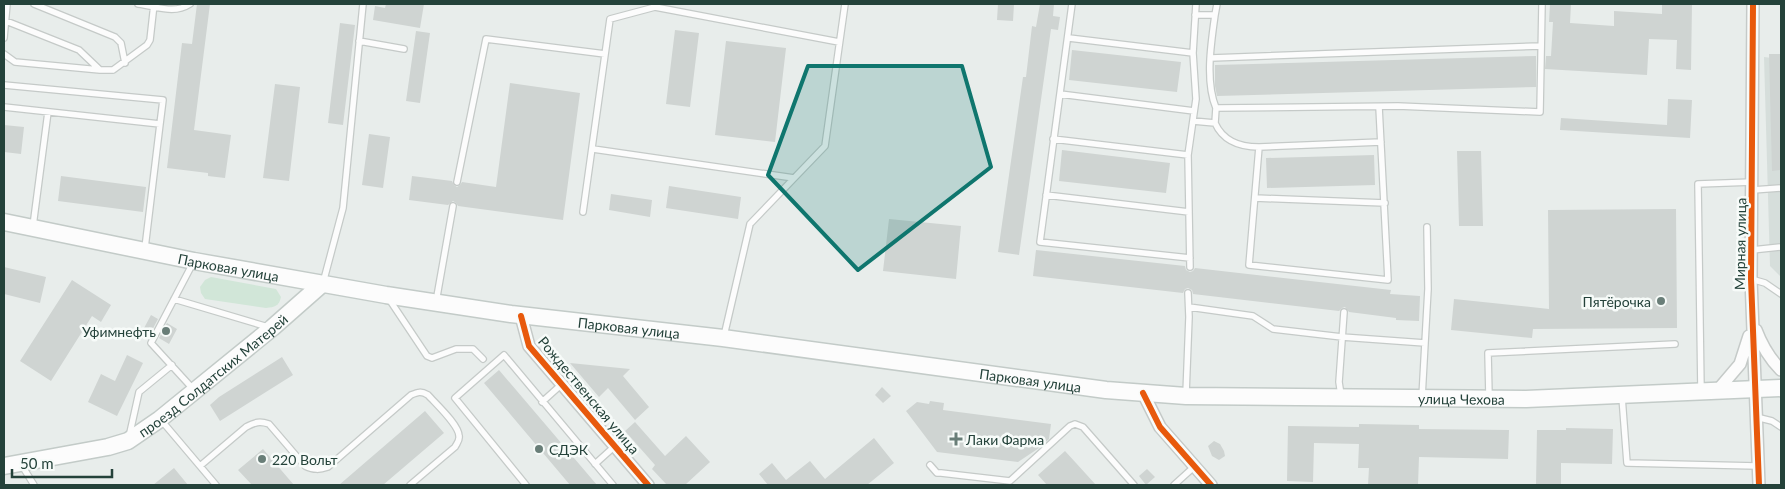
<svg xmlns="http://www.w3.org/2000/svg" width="1785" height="489" font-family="Lato,sans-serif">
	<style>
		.built { fill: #d6dedb }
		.green { fill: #d1e6d8 }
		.building { fill: #cfd4d2 }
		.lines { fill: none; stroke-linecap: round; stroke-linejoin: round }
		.lane-casing { stroke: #c5cac8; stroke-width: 8 }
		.street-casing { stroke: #c5cac8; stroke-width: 14 }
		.secondary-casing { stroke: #c3cbc8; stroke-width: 19 }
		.lane { stroke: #fcfcfc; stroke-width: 5.5 }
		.street { stroke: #fcfcfc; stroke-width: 11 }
		.secondary { stroke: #fcfcfc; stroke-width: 16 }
		.cycleway-casing { stroke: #f7fbf9; stroke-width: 9 }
		.cycleway { stroke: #e8590c; stroke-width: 6 }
		.marked { fill: #0f766e; fill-opacity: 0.2; stroke: #0f766e; stroke-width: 4; stroke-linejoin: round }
		.poi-dot { fill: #697e78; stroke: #f7fbf9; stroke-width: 2 }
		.labels { text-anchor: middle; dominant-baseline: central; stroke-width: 5; stroke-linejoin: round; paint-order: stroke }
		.street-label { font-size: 14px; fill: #24423a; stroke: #f7fbf9 }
		.poi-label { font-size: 14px; fill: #24423a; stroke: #f7fbf9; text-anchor: start }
	</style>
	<rect width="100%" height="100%" fill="#e8edeb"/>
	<path class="built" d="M1764,57L1781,59V277L1770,266Z"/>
	<path class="green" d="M211,277L276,289L281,297C279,306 275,307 266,308L205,299L201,293L200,287L205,280Z"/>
	<path class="building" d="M197,4H210L194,130L231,135L225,178L208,176V173L167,168L182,43L192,44Z
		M386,4H424L420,28L373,20L375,6L385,8Z
		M998,4H1014L1013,21L997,20Z
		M1040,4H1054L1053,16L1060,17L1058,30L1051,29L1019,255L998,252L1023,77H1026L1032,26L1036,27Z
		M1550,4H1571L1570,23L1614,26V11L1662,14V4H1692L1691,70L1676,69L1677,40L1649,39L1647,75L1545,69L1546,56H1551L1553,22H1549Z
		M340,23L355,25L343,125L328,123Z
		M675,30L699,33L690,107L666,104Z
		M416,31L430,33L420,103L406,101Z
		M726,41L786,48L775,142L715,135Z
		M1072,50L1181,62L1177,92L1069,80Z
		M1769,54H1781V170L1772,171Z
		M1536,56V87L1217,96L1215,86V65Z
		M510,83L580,93L563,220L458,206L456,203L453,201L448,205L409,200L412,176L452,181L454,185L457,187L460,185L462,182L496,187Z
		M275,84L300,87L289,181L263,178Z
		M1668,99L1692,100L1690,138L1560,130L1561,118L1667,125Z
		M4,125L24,127L21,154L4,152Z
		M369,134L390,137L383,188L362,185Z
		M1062,150L1170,163L1166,193L1059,181Z
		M1457,151H1481L1483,226H1459Z
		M1374,155L1375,185L1267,188L1266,158Z
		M61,176L146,187L143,212L58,201Z
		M669,186L741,197L738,219L666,208Z
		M611,194L652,200L650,217L609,210Z
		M1676,209L1677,328L1533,329L1532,338L1451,330L1454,299L1549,309L1548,210Z
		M889,219L961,226L956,279L883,271Z
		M1036,250L1185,266L1186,270L1190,272L1193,271L1195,268L1391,290L1390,294L1420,296L1419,321L1396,320V318L1349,312L1345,307L1342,308L1339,311L1193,294L1192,290L1188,288L1185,289L1183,293L1033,276Z
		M4,267L46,277L40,303L4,294Z
		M72,280L111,305L101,322L92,316L51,381L20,361Z
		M151,315L158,319L150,334L143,330Z
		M167,323L177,329L169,344L159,338Z
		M127,355L143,363L117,416L88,402L101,374L115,381Z
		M282,357L293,375L220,421L210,405L219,397Z
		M570,363L630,369L623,376L649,407L635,420L608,388L599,397Z
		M499,370L597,485H570L484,383Z
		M882,387L891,396L883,403L875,395Z
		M930,401L944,403L943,410L1051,424L1049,439L1039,448L1018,462L937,452L906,411L917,402L929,404Z
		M425,411L444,433L383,485H339Z
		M635,422L665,456L686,436L710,462L685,485H667L652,469L655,465L625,431Z
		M1359,424L1419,425V429L1509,430L1508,459L1419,457L1418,485H1368L1369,468H1358L1359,444L1314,443L1313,482L1287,481L1288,426L1359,427Z
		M1566,428L1613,429L1612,464L1561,463V485H1536L1537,430H1566Z
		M874,438L894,463L867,485H768L759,474L772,463L786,480L810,461L825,479Z
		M1214,441L1220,444L1224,451L1225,456L1219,460L1212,456L1208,446Z
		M263,449L294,485H252L238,470Z
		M1065,451L1076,463L1096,485H1047L1038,475Z
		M174,468L188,485H153Z
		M1147,469L1155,477L1146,485L1139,476Z"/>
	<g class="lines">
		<g class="lane-casing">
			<path id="lane" d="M34,4L115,37L121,43L125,63
				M138,4C157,6 173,15 190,4
				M1072,4L1040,242L1190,258
				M1195,15H1215L1217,4
				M1215,15C1211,43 1205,82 1216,108
				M4,38L7,4
				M1069,38L1193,53
				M359,41L404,49
				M4,54L15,62L100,70L79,50L6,21
				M1211,58L1541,46
				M100,70H113L147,45L150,40L154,4
				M4,85L163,100L160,124L4,107
				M1060,94L1194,111
				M1193,121L1215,123L1216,108L1398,106L1540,112L1542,4
				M1215,123C1223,141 1240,147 1259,147L1381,142
				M1053,139L1188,155L1190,267
				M1259,147L1249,265L1388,280L1379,107
				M593,149L794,178
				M1188,155L1196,99L1193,53L1196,4
				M457,182L486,39L605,54
				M1753,190L1781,188
				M1046,195L1189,212
				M1255,198L1385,203
				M583,212L610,19L655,7L839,42
				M33,226L48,112
				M145,248L160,124
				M1752,250L1781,247
				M193,263L151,343L194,390
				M1751,279L1765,283L1781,294
				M323,283L343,208L363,4
				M174,299L268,327
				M389,299L427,356L432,358L456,349H473L483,359
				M436,302L453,206
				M1189,307L1253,316L1273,329L1342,337L1425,343
				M724,336L750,224L825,146L845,4
				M1701,390L1698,184L1753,182
				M1186,394L1189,317L1188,293
				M1341,395L1339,382L1344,312
				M1489,396L1488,353L1675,344
				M1422,397L1428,289L1427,227
				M1622,397L1627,463L1757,466
				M542,402L562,384
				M1756,417L1772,421L1781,427
				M161,420L216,485
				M129,437L139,392L172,365
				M21,464L34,485
				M595,464L615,446
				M930,465L937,473H941L1010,481L1070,426L1075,424L1083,427L1134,485
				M200,466L246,427C255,422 260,421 269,424L305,466C314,470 319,470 328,467L411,395C418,392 421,391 428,395C436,404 459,425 459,436C460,440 457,443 455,447L410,485
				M526,485L455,398L504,355L613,485
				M1174,485L1195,466"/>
		</g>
		<g class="street-casing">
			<path id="street" d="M1753,4L1751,279L1759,485
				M521,316L529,346L648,485
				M1756,330C1762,346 1769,358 1781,370
				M1717,391L1740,364L1749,336
				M1143,393L1160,427L1211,485"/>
		</g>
		<g class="secondary-casing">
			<g id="secondary">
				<path id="s1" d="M4,222L194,261L386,295L511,314L723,338L1106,390L1186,396L1526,399L1781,388"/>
				<path id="s2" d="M4,466L108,447L128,441L160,419L272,328L322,284"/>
			</g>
		</g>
		<use href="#lane" class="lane"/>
		<use href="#street" class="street"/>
		<use href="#secondary" class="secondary"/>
		<g class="cycleway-casing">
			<path id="cycleway" d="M1753,4L1751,279L1759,485
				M521,316L529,346L648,485
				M1143,393L1160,427L1211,485"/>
		</g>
		<use href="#cycleway" class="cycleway"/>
	</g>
	<path class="marked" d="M808,66H962L991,167L858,270L768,175Z"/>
	<g class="poi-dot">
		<circle cx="1661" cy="301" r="5"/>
		<circle cx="166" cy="331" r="5"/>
		<path d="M953.5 431.5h5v5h5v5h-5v5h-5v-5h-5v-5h5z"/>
		<circle cx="539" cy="449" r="5"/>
		<circle cx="262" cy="459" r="5"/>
	</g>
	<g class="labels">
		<g class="street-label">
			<text transform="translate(1740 244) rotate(-89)">Мирная улица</text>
			<text stroke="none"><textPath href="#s1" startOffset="229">Парковая улица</textPath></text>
			<text stroke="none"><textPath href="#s1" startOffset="634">Парковая улица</textPath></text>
			<text stroke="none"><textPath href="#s2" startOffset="234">проезд Солдатских Матерей</textPath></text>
			<text stroke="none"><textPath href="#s1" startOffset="1039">Парковая улица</textPath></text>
			<text transform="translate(589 395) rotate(50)">Рождественская улица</text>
			<text stroke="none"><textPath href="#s1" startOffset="1471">улица Чехова</textPath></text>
		</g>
		<g class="poi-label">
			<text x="1651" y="301" text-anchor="end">Пятёрочка</text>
			<text x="156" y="331" text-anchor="end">Уфимнефть</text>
			<text x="966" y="439">Лаки Фарма</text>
			<text x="549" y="449">СДЭК</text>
			<text x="272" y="459">220 Вольт</text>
		</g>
	</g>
	<rect width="1785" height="489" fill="none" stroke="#24423a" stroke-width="10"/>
	<path d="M12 469v8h100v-8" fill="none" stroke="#24423a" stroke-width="2.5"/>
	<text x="20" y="469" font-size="15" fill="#24423a" stroke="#f7fbf9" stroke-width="4" paint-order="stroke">50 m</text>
</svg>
